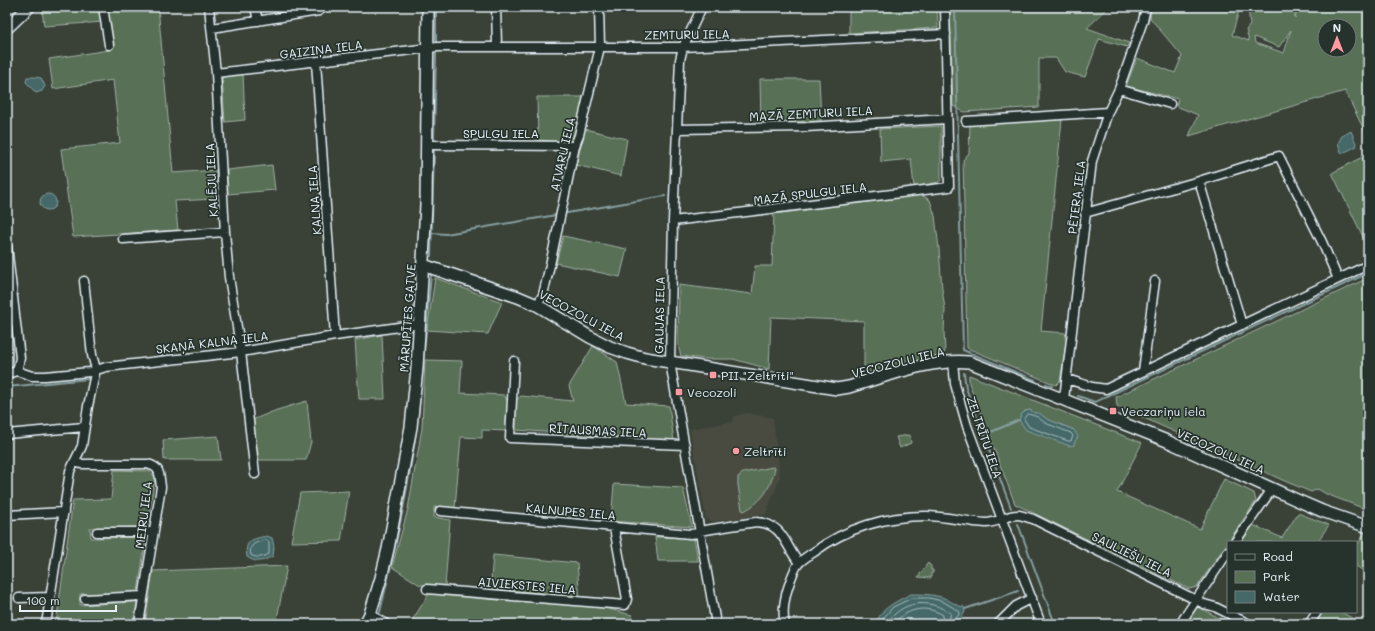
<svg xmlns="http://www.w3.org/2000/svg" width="1375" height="631" font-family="Mali,sans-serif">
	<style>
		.built { fill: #484c40 }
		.green { fill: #597055; stroke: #a0b0a6; fill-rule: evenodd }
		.water { fill: #446967; stroke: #869fa1 }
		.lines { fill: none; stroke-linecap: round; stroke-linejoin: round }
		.shore { stroke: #a6bbbe; stroke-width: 1 }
		.stream { stroke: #869fa1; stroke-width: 2 }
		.street-casing { stroke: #e8f1f8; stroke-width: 11 }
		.secondary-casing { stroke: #e8f1f8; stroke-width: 14 }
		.street { stroke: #26332d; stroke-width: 8 }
		.secondary { stroke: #26332d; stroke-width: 11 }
		.poi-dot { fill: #ff9aa2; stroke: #26332d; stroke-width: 1.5 }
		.labels { text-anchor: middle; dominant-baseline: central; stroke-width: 3.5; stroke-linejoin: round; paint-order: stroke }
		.street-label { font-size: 12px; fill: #e8f1f8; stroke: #26332d }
		.poi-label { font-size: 12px; fill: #e8f1f8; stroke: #26332d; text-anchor: start }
	</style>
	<rect width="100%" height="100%" fill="#3a4238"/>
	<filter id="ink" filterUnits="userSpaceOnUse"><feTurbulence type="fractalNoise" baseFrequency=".025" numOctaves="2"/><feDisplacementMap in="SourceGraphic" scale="8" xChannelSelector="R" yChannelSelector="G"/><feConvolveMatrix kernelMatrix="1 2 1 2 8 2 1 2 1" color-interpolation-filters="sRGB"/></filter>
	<g filter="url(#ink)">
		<path class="built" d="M747,413L773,418L780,477L766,514L713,522L706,518L690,429L732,422H734L733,417Z"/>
		<path class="green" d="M44,7H158L173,173L216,170V199L175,201L178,230L73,237L61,149L120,143L113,80L53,89L49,59L109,50L105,22L44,26L42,9Z
			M647,7H697L696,9L647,10Z
			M849,7H937L938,28L849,33Z
			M950,7H1141L1140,10L1109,7L1087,28L1129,43L1127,47L1099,39L1085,77L1065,72L1056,58H1039V107L964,112L953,106Z
			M1152,7H1240L1232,35L1249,41L1246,30L1250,25L1248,7H1295V18L1299,7H1368V138L1345,91L1189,136L1198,115L1176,106L1178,99L1126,86L1137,58L1175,73L1182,56L1150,18ZM1325,26H1349V50H1325ZM1291,30L1284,53L1255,43L1254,37L1279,47Z
			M243,74L245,120L225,122L222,76Z
			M760,79H819L821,121L761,124Z
			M537,97H584L575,135L568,142L538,140Z
			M1062,119L1041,331L1065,333L1067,338L1060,381L1056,385L967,348L963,160L969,153L970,124Z
			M941,126V180L939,182L914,187L911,159L881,162L880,129Z
			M585,129L627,139L621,176L576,165Z
			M1368,154V247L1332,173Z
			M272,165L275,190L228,194L227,170Z
			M921,195L930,200L935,216L939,249L942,289L945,309L944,332L945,351L943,355L864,378V321L771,317L769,369L733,359H705L681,356L678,345L679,285L752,294L755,266H772L774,214Z
			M563,236L627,249L620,277L556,263Z
			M435,278L502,302L488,334L427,330Z
			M1368,278V510L1326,494L1318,489L1311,492L1287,482L1117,406L1116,397Z
			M382,335L385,399H359L355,340Z
			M593,346L617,362L626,403L669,406L674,441L516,430V400L521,396L573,401L569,386Z
			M425,360L462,361L460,393L504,395L508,402L507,431L482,430V438L461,437L455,508L434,507V517L450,520L445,586L420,585L392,567L408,509L422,428Z
			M969,375L1142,443L1117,492L1200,529L1224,479L1254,493L1256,501L1197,587L1189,589L1015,504L969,383ZM1030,410L1034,413L1039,414L1047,419L1074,430L1021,415L1025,411Z
			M307,401L311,442L306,460H259L252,420L277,410Z
			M910,435L911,443L900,448L896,437Z
			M218,436L221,460H164L163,440Z
			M773,467L775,468C770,489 763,501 744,511L742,510L738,485V477L743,473Z
			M114,470L149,471L155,477L147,527L90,528L91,538L146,537L138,592L80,594V605L137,602L133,624H56L73,500L111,499Z
			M614,484L683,488L692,527L611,521Z
			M349,491L341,541L291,542L300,493Z
			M1298,513L1329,525L1317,542H1241L1253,525L1282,538Z
			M1364,534L1368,536V574L1356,566V547Z
			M655,537L694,538L698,561H658Z
			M493,555L577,563L580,600L490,591Z
			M928,563L931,566V570H933V573H931V578L918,577Z
			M287,566L276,624H145L153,571Z
			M430,592L601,607L632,615L633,624H410Z
			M1197,607L1232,624H1185Z
			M1321,612H1341L1363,624H1313Z"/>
		<path class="water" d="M27,77H34L41,78L45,86L42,91L36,93L26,82Z
			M1351,131L1357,146L1343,153L1341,152L1338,143L1342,136Z
			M40 202a8 8 0 1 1 16 0a8 8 0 1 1-16 0Z
			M1030,410L1034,413H1039L1047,419L1074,430L1078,437L1075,441L1074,445L1070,446L1026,430L1019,420C1021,414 1024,411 1030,410Z
			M267,536L272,538L274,547L273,556C263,561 257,564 247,557C244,540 252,539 267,536Z
			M911,594C922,594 933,594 944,598C951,601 956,606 964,607L965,612L956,624H877C878,609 899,600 911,594Z"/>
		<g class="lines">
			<path class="shore" d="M1028,414L1038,417L1045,423L1071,433L1073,436L1071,441H1068L1029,427L1024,419Z
				M266,540L269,542V554C263,557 257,559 251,555C248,544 257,542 266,540Z
				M881,624V621L893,607L912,598H929L942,601L959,611L960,613L954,621L953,624
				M886,624C903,600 927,598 951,613L948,624
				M893,624C906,609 925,604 943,615L942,624"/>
			<path class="stream" d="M436,7V42
				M955,7L963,350L1035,380
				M434,139L436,53
				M567,213L665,196
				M432,233L446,234L556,215
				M431,256L434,151
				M423,363L431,275
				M964,373L966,388L1011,508
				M1046,384L1052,386
				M7,387L88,379
				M1078,396L1095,402L1368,273
				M984,435L1019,420
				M1018,524L1055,624
				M965,609L1018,591
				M380,612C397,541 413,469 420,396
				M373,624L374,622"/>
			<g class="street-casing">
				<path id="street" d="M103,7L109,45
					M209,7L216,73L225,232L229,277L241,352L255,474
					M255,7L258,21
					M496,7L497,46
					M702,7L683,47L680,60L673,221L670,362L716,624
					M212,28L319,11L324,7
					M316,62L335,336
					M216,73L438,47H683L946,34
					M1119,89L1170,104
					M966,121L1108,112
					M677,129L806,127L947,119
					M428,145L575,146
					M1199,181L1242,325
					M1085,213L1199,181L1279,156L1322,242L1338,279
					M673,221L949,187L945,7
					M123,239L225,232
					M7,246L20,358L17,371
					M537,305L543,295L550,265L575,146L579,135L600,47L599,7
					M514,361L510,438L685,445
					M953,361L955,384L967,426L1041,624
					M1143,371L1155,281
					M7,374L17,371L32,376H45L90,372L106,367L241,352L335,336L420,324
					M1067,379L1092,387L1106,389L1368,265
					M1064,399L1092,161L1108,112L1119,89L1143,21L1146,7
					M7,434L84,427
					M74,462L81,464H147C161,467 159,474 161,487L139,624
					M440,511L690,534L700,533
					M7,515L64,512
					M699,531L756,522C784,524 784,544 799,563
					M97,532H154
					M1235,542L1268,495L1271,488
					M427,589L625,605L627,599L614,528
					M19,598L49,597
					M85,599L143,596
					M370,614L386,624
					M46,624L70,471L82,446L88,406L96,369L92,355L84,281
					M785,624C782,613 784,602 787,591C790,582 793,570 799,563C803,559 809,555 814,552C846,528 886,516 926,516C946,516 966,522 986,523C998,523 1007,514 1019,515C1024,516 1029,518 1033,519L1204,604L1215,607L1249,624
					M998,624L1016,606L1032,598
					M1180,624L1228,552
					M1309,624L1317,612"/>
			</g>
			<g class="secondary-casing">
				<path id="secondary" d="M7,28L29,7
					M423,265L518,297L537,305L590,337L610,347L627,353L645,358L837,389L849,387C884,377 933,358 969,362L1167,441L1299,501L1322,511L1368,527
					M365,624L370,614L381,578L388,549L411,427L417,368L426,205L428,7"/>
			</g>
			<use href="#street" class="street"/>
			<use href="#secondary" class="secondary"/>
		</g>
	</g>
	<g class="poi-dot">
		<rect x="709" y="371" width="8" height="8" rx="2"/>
		<rect x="675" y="388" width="8" height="8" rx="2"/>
		<rect x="1109" y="407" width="8" height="8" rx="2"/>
		<circle cx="736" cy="451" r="4"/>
	</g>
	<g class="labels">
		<g class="street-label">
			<text transform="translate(687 34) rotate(-1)">ZEMTURU IELA</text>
			<text transform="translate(321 49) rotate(-7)">GAIZIŅA IELA</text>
			<text transform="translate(811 113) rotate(-3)">MAZĀ ZEMTURU IELA</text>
			<text x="501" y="133">SPULGU IELA</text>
			<text transform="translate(562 154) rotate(-77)">ATVARU IELA</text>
			<text transform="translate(211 180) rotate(-93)">KALĒJU IELA</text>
			<text transform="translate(810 193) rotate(-7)">MAZĀ SPULGU IELA</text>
			<text transform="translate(1076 197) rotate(-83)">PĒTERA IELA</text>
			<text transform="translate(314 200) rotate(-94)">KALNA IELA</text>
			<text transform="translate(582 315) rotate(28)">VECOZOLU IELA</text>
			<text transform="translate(659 315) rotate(-89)">GAUJAS IELA</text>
			<text transform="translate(407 318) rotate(-86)">MĀRUPĪTES GATVE</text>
			<text transform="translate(212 342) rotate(-7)">SKAŅĀ KALNA IELA</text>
			<text transform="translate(898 362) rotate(-14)">VECOZOLU IELA</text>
			<text transform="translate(598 430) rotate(3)">RĪTAUSMAS IELA</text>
			<text transform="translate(985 437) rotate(71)">ZELTRĪTU IELA</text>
			<text transform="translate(1221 451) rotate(24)">VECOZOLU IELA</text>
			<text transform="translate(571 511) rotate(5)">KALNUPES IELA</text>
			<text transform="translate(143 515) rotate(-83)">MEIRU IELA</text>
			<text transform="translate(1132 554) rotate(26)">SAULIEŠU IELA</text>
			<text transform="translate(527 585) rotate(5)">AIVIEKSTES IELA</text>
		</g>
		<g class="poi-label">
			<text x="721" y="375">PII "Zeltrīti"</text>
			<text x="687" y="392">Vecozoli</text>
			<text x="1121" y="411">Veczariņu iela</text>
			<text x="744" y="451">Zeltrīti</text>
		</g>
	</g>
	<rect width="1375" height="631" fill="none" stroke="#26332d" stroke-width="24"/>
	<rect x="12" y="12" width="1351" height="607" fill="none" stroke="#e8f1f8" stroke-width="1.5" filter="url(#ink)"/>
	<rect x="1227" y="541" width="130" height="72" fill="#26332d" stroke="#747f7e"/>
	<rect x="1235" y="554" width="20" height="6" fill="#26332d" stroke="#747f7e"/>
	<text x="1263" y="561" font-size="12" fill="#e8f1f8">Road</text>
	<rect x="1235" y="571" width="20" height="12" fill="#597055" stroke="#747f7e"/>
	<text x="1263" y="581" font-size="12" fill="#e8f1f8">Park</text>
	<rect x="1235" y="591" width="20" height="12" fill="#446967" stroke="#747f7e"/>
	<text x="1263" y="601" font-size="12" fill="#e8f1f8">Water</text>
	<g transform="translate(1337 38)"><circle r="19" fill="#26332d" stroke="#747f7e"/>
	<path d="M0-3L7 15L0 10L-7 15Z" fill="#ff9aa2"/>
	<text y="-6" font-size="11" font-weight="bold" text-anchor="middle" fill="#e8f1f8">N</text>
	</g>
	<path d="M20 605v6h96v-6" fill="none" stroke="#e8f1f8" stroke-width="2"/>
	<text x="26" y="605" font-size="12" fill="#e8f1f8" stroke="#26332d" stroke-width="3" paint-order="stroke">100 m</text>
</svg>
